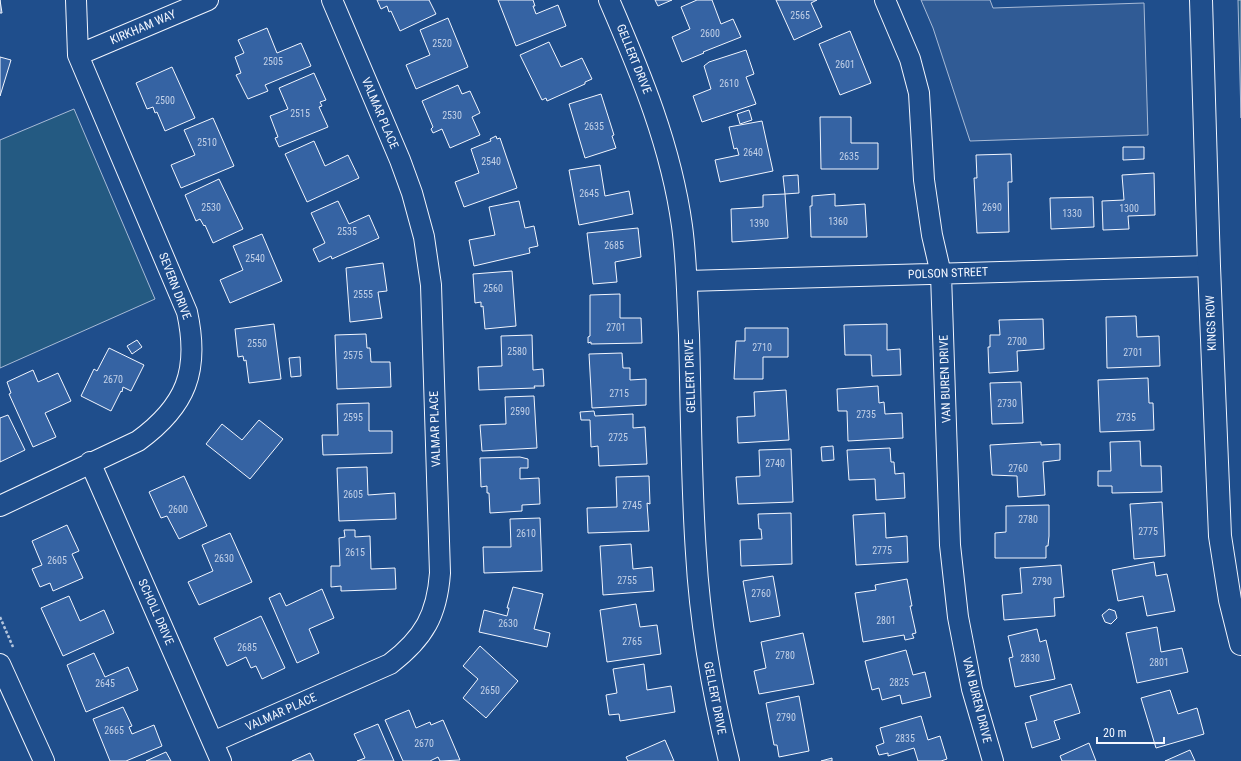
<svg xmlns="http://www.w3.org/2000/svg" width="1241" height="761" font-family="'Roboto Condensed',sans-serif">
	<style>
		.green { fill: #245a82; stroke: #a8bbd7 }
		.parking { fill: #305b95; stroke: #a8bbd7 }
		.building { fill: #3563a3; stroke: #f2f6ff }
		.lines { fill: none; stroke-linecap: round; stroke-linejoin: round }
		.street-casing { stroke: #f2f6ff; stroke-width: 22 }
		.secondary-casing { stroke: #f2f6ff; stroke-width: 24 }
		.path { stroke: #b3c4dc; stroke-width: 2.5; stroke-dasharray: 3 2; stroke-linecap: butt }
		.street { stroke: #1f4e8c; stroke-width: 20 }
		.secondary { stroke: #1f4e8c; stroke-width: 22 }
		.labels { text-anchor: middle; dominant-baseline: central; stroke-width: 3; stroke-linejoin: round; paint-order: stroke }
		.number-label { font-size: 10px; fill: #c3d1e8 }
		.street-label { font-size: 12px; fill: #f2f6ff; stroke: #1f4e8c }
	</style>
	<rect width="100%" height="100%" fill="#1f4e8c"/>
	<path class="green" d="M1238,0H1241V118Z
		M74,109L155,299L0,368V140Z"/>
	<path class="parking" d="M921,0H990L993,8L1144,3L1148,135L970,141L933,28Z"/>
	<path class="building" d="M0,0L2,13H0Z
		M377,0H429L436,14L400,31L391,11L389,12L387,6L381,9Z
		M498,0H533L535,6H533L536,14L558,5L566,26L516,46Z
		M655,0H672L658,6Z
		M697,0H712L721,24L733,19L741,37L703,52L704,53L682,62L672,37L690,29L681,7Z
		M776,0H817L811,3L822,27L794,40Z
		M448,18L468,67L416,89L406,65L430,55L420,30Z
		M267,28L277,53L301,43L311,66L265,85L268,91L248,99L236,75L241,73L235,57L244,53L238,40Z
		M850,31L871,83L840,95L819,44Z
		M549,42L561,67L582,58L592,79L585,82V84L547,101L546,98L542,100L520,55Z
		M746,50L754,74L746,77L756,104L702,122L693,96L711,89L704,66L709,62Z
		M0,57L11,60L0,96Z
		M172,67L195,118L165,131L157,112L155,113L153,107L147,109L136,83Z
		M314,73L326,100L320,102L322,106L319,107L328,127L279,147L275,138L278,137L270,116L288,109L279,88Z
		M458,85L462,94L470,91L480,113L472,117L480,135L450,148L442,129L433,133L431,129L433,127L422,101Z
		M601,94L614,135L612,136L616,148L585,158L569,104Z
		M749,110L752,120L740,124L737,114Z
		M820,117H851V143H878V169H821Z
		M213,118L234,166L181,188L171,165L195,155L184,130Z
		M762,121L773,171L720,182L715,160L739,155L737,148L734,149L729,127Z
		M496,136L497,139L500,138L517,188L464,207L455,182L479,173L471,149L491,141L490,139Z
		M314,141L325,166L348,155L359,178L307,202L285,154Z
		M1123,147H1144V159L1123,160Z
		M1011,154L1012,182H1008L1009,232L977,233L974,178H977L976,155Z
		M600,165L605,196L629,191L633,214L579,225L569,170Z
		M1154,173L1155,215L1128,216L1129,229L1103,230L1102,201L1124,200L1122,175Z
		M798,175L799,193L785,194L783,176Z
		M219,179L243,229L213,243L205,225L204,226L200,219L196,221L185,195Z
		M785,194L788,238L732,242L731,209L763,207V195Z
		M835,194V206L865,204L867,237H811L810,206H812V196Z
		M1093,197L1094,227L1051,229L1050,198Z
		M338,201L349,224L369,215L379,238L332,259L331,256L319,262L313,249L325,243L311,213Z
		M519,201L525,228L534,226L538,246L529,248L530,253L474,266L469,240L495,235L489,207Z
		M638,228L641,257L615,262L617,282L593,284L587,233Z
		M262,234L282,281L230,303L220,280L243,270L233,246Z
		M383,263L387,291L378,292L382,318L350,322L346,268Z
		M512,271L516,326L485,329L483,306L481,307V302L475,303L473,274Z
		M620,294V318H641L642,343L591,344V342L588,343V337L590,336V295Z
		M1136,316L1137,337L1159,336L1160,366L1107,368L1106,317Z
		M1043,319L1044,349L1017,351L1018,371L989,373L988,347H990V335H1000L999,320Z
		M274,324L281,379L249,383L246,360L244,361L243,356L238,357L235,329Z
		M887,324V350L900,349L901,375L872,376L871,355H845L844,325Z
		M745,328H788V357H763V379H734L736,341H745Z
		M366,334L367,348H370L371,362H390L391,387L337,389L335,335Z
		M532,335L533,370L543,369L544,386H534L535,388L479,390L478,367L502,366L501,336Z
		M137,340L142,347L132,354L127,346Z
		M109,348L144,365L131,391L123,387L122,392L121,391L111,411L81,396L94,369L97,371Z
		M622,353L623,368H630V380L646,379V405L592,408L589,354Z
		M300,357L301,376L291,377L289,358Z
		M33,370L38,382L58,373L71,401L45,413L56,437L33,447L9,394L11,393L7,382Z
		M1148,378L1149,403H1153L1154,430L1100,432L1098,380Z
		M1021,382L1023,423L992,424L990,383Z
		M878,386L879,403L884,402L885,414L902,413L903,438L848,441L847,411H838L837,389Z
		M786,390L789,440L738,443L737,417L755,416L754,392Z
		M534,396L537,448L482,451L480,425L506,424L505,397Z
		M369,403V431H392V453L323,455L322,435H338L337,404Z
		M594,411L595,416L633,414V428L645,427L647,464L599,466L598,446L591,447L590,420H581L580,412Z
		M8,415L25,450L0,462V418Z
		M259,420L283,439L250,479L206,444L222,424L242,440Z
		M1140,441L1141,466H1161L1162,492L1112,493V486H1098V471H1111L1110,442Z
		M1041,442V445L1060,444V460L1043,462L1045,495L1018,497L1017,476L992,475L990,445Z
		M833,446L834,460L822,461L821,447Z
		M890,448L891,462H894L895,474L904,473L905,498L876,500L875,479L849,480L847,450Z
		M791,449L793,502L738,504L736,477L760,476L759,450Z
		M520,457L528,459V468H520V479L539,478L540,504L522,505V511L490,513L489,493H487V486L481,487L480,458Z
		M367,467L368,495L395,493L396,519L339,521L337,468Z
		M184,476L207,526L179,539L167,516L161,518L149,492Z
		M649,476L650,504L647,503L649,531L588,533L587,508L617,507L616,477Z
		M1162,502L1165,556L1134,559L1130,504Z
		M1049,505V536L1048,546H1046V558H995V533L1006,532V506Z
		M791,513L792,564L741,566L740,540L762,539L761,529H759L758,514Z
		M885,513L886,538L907,536L908,562L856,565L853,515Z
		M540,518L542,571L484,573L483,547H511L510,519Z
		M67,525L79,551L72,554L83,578L53,591L50,583L40,587L32,569L42,565L32,541Z
		M344,530H355V537L370,536L371,569L395,568L396,589L341,591V586L331,587V566H340L339,538L345,537Z
		M230,533L252,582L199,605L188,582L213,571L202,545Z
		M631,544L633,569L652,567L654,591L603,595L600,546Z
		M1154,562L1156,576L1167,574L1175,611L1147,616L1143,596L1118,601L1112,570Z
		M1061,565L1064,597L1054,598L1055,616L1004,620L1002,595L1022,593L1020,568Z
		M773,576L780,616L750,622L743,581Z
		M907,579L912,606H910L916,633L912,634L914,638L905,640L904,635L863,642L855,593L876,590L875,585Z
		M513,587L543,594L534,629L550,633L547,647L479,632L484,610L507,616L509,608H507Z
		M322,589L334,618L309,629L319,653L297,663L269,598L280,593L286,606Z
		M69,596L80,621L104,610L114,633L63,656L41,608Z
		M636,604L640,627L657,625L661,654L607,662L600,610Z
		M1109,609L1115,611L1117,618L1111,624L1105,622L1102,615Z
		M261,616L285,668L262,679L256,666L251,668L246,657L227,666L214,638Z
		M1157,627L1161,652L1182,648L1188,672L1137,683L1126,633Z
		M1037,629L1040,642L1046,640L1055,679L1015,687L1009,658L1013,657L1008,636Z
		M803,633L814,684L759,694L754,671L766,668L761,642Z
		M480,646L518,681L486,718L463,698L478,679L463,666Z
		M906,650L913,675L925,672L931,697L902,704L900,695L882,700L879,688L872,690L865,661Z
		M94,653L105,677L128,667L138,690L86,712L67,665Z
		M644,664L647,690L671,686L675,712L620,721L619,714L609,715L606,695L617,693L613,669Z
		M1071,684L1080,713L1054,721L1060,739L1032,748L1025,723L1037,720L1030,696Z
		M1170,690L1178,714L1197,708L1204,734L1156,748L1141,698Z
		M799,696L809,751L779,757L777,745H774L766,703Z
		M123,707L132,726L129,727L132,734L154,725L162,746L126,761H110L93,719Z
		M409,710L416,728L430,722L431,725L443,720L460,760L440,761L438,757L430,761H403L385,720Z
		M921,716L928,740L940,736L947,759L941,761H918L914,748L888,756V753L879,755L876,746L884,743L880,728Z
		M378,724L394,761H357L365,758L354,734Z
		M665,740L674,761H628L626,757Z
		M1089,743L1096,761H1062L1060,756Z
		M1190,750L1195,761H1165Z
		M166,752L171,761H146Z
		M310,753L314,761H292Z
		M832,758V761H821Z"/>
	<g class="lines">
		<g class="street-casing">
			<path id="street" d="M609,0C641,74 671,146 682,226C687,262 687,299 689,335C691,407 691,481 696,553C700,624 712,692 729,761
				M885,0L910,59L919,93L924,180L932,235L941,274L950,545L958,617L972,689L993,761
				M78,55L208,0
				M687,281L1209,266
				M90,462L221,761
				M0,506L138,441C186,406 200,371 187,312L78,55L76,0
				M0,664L44,761
				M213,742L390,664C424,638 437,615 440,573L431,285L424,237L412,193L400,160L332,0"/>
		</g>
		<g class="secondary-casing">
			<path id="secondary" d="M1201,0L1209,266L1220,536L1230,600L1241,644"/>
		</g>
		<path class="path" d="M0,617L13,647"/>
		<use href="#street" class="street"/>
		<use href="#secondary" class="secondary"/>
	</g>
	<g class="labels">
		<g class="number-label">
			<text x="800" y="15">2565</text>
			<text x="710" y="33">2600</text>
			<text x="442" y="43">2520</text>
			<text x="273" y="61">2505</text>
			<text x="845" y="64">2601</text>
			<text x="729" y="83">2610</text>
			<text x="165" y="100">2500</text>
			<text x="300" y="113">2515</text>
			<text x="452" y="115">2530</text>
			<text x="594" y="126">2635</text>
			<text x="207" y="142">2510</text>
			<text x="753" y="152">2640</text>
			<text x="849" y="156">2635</text>
			<text x="491" y="161">2540</text>
			<text x="589" y="193">2645</text>
			<text x="211" y="207">2530</text>
			<text x="992" y="207">2690</text>
			<text x="1129" y="208">1300</text>
			<text x="1072" y="213">1330</text>
			<text x="838" y="221">1360</text>
			<text x="759" y="223">1390</text>
			<text x="347" y="231">2535</text>
			<text x="614" y="245">2685</text>
			<text x="255" y="258">2540</text>
			<text x="493" y="288">2560</text>
			<text x="363" y="294">2555</text>
			<text x="616" y="327">2701</text>
			<text x="1017" y="341">2700</text>
			<text x="257" y="343">2550</text>
			<text x="762" y="347">2710</text>
			<text x="517" y="351">2580</text>
			<text x="1133" y="352">2701</text>
			<text x="353" y="355">2575</text>
			<text x="113" y="379">2670</text>
			<text x="619" y="393">2715</text>
			<text x="1007" y="403">2730</text>
			<text x="520" y="411">2590</text>
			<text x="866" y="414">2735</text>
			<text x="353" y="417">2595</text>
			<text x="1126" y="417">2735</text>
			<text x="618" y="437">2725</text>
			<text x="775" y="463">2740</text>
			<text x="1018" y="468">2760</text>
			<text x="353" y="494">2605</text>
			<text x="632" y="505">2745</text>
			<text x="178" y="509">2600</text>
			<text x="1028" y="519">2780</text>
			<text x="1148" y="531">2775</text>
			<text x="526" y="533">2610</text>
			<text x="882" y="550">2775</text>
			<text x="355" y="552">2615</text>
			<text x="224" y="558">2630</text>
			<text x="57" y="560">2605</text>
			<text x="627" y="580">2755</text>
			<text x="1042" y="581">2790</text>
			<text x="761" y="593">2760</text>
			<text x="886" y="620">2801</text>
			<text x="508" y="623">2630</text>
			<text x="632" y="641">2765</text>
			<text x="247" y="647">2685</text>
			<text x="785" y="655">2780</text>
			<text x="1030" y="658">2830</text>
			<text x="1159" y="662">2801</text>
			<text x="899" y="682">2825</text>
			<text x="105" y="683">2645</text>
			<text x="490" y="690">2650</text>
			<text x="786" y="717">2790</text>
			<text x="114" y="730">2665</text>
			<text x="905" y="738">2835</text>
			<text x="424" y="743">2670</text>
		</g>
		<g class="street-label">
			<text transform="translate(143 27) rotate(-23)">KIRKHAM WAY</text>
			<text transform="translate(634 59) rotate(68)">GELLERT DRIVE</text>
			<text transform="translate(380 113) rotate(67)">VALMAR PLACE</text>
			<text transform="translate(948 273) rotate(-2)">POLSON STREET</text>
			<text transform="translate(175 286) rotate(69)">SEVERN DRIVE</text>
			<text transform="translate(1211 323) rotate(-92)">KINGS ROW</text>
			<text transform="translate(690 376) rotate(-92)">GELLERT DRIVE</text>
			<text transform="translate(945 379) rotate(-92)">VAN BUREN DRIVE</text>
			<text transform="translate(435 429) rotate(-92)">VALMAR PLACE</text>
			<text transform="translate(156 612) rotate(66)">SCHOLL DRIVE</text>
			<text transform="translate(715 698) rotate(79)">GELLERT DRIVE</text>
			<text transform="translate(977 700) rotate(76)">VAN BUREN DRIVE</text>
			<text transform="translate(281 712) rotate(-24)">VALMAR PLACE</text>
		</g>
	</g>
	<path d="M1097 737v6h67v-6" fill="none" stroke="#f2f6ff" stroke-width="2"/>
	<text x="1103" y="737" font-size="12" fill="#f2f6ff" stroke="#1f4e8c" stroke-width="3" paint-order="stroke">20 m</text>
</svg>
